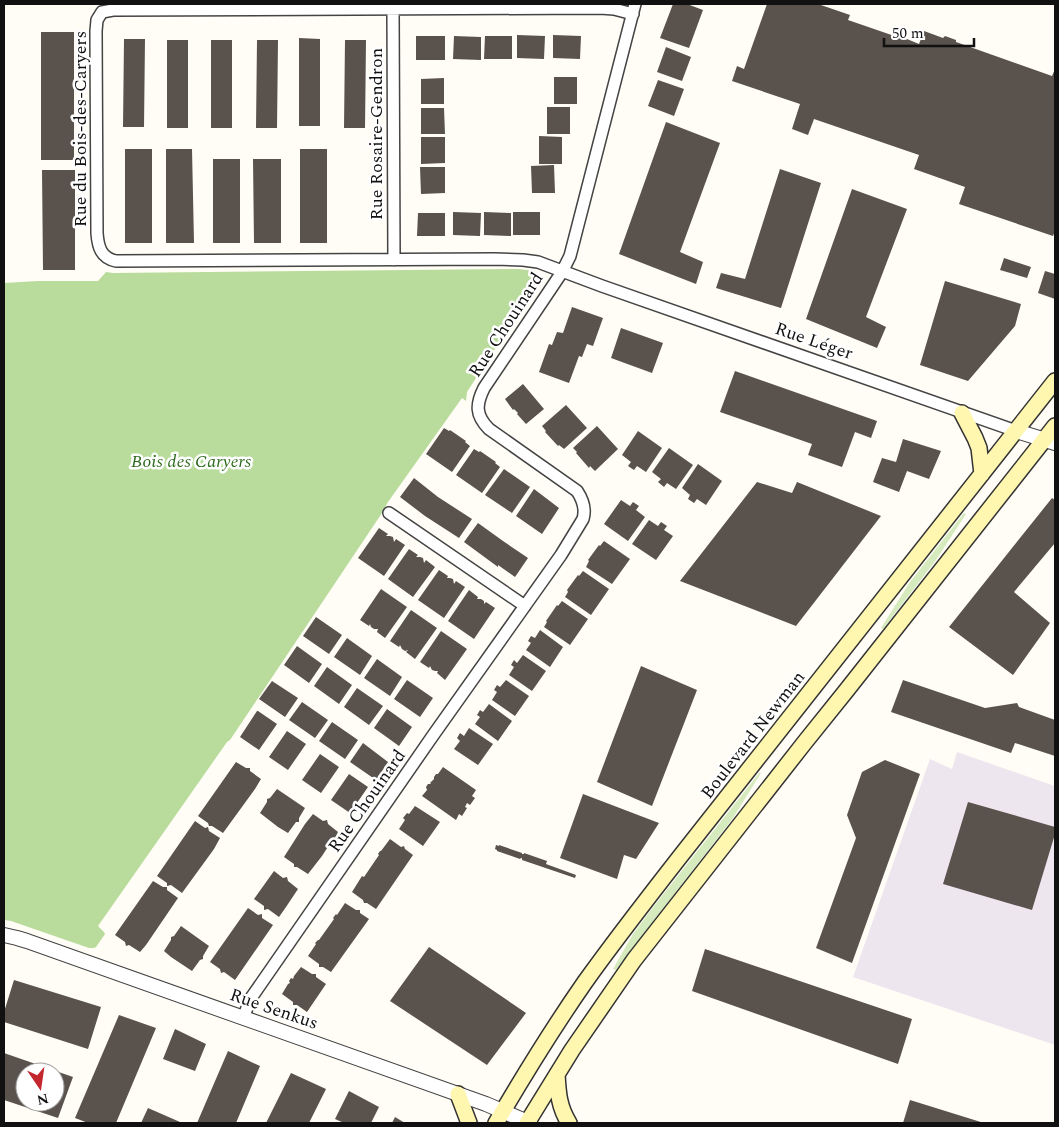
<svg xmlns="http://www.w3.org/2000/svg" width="1059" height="1127" font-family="Spectral,serif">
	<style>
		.industrial { fill: #eee6ef }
		.green { fill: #d5ebbd }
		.forest { fill: #b9dc9c }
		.building { fill: #5a524d; fill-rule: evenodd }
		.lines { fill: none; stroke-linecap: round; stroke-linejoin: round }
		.minor-casing { stroke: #444; stroke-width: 14 }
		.tertiary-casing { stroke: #444; stroke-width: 16 }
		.secondary-casing { stroke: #333; stroke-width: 18 }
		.minor { stroke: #fff; stroke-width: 11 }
		.tertiary { stroke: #fff; stroke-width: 14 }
		.secondary { stroke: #fff6b0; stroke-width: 15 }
		.labels { text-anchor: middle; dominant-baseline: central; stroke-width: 5; stroke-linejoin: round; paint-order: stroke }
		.street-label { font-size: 18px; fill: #111; stroke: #fff }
		.park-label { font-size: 18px; font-style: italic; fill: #2f6b1f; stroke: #fff }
	</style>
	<rect width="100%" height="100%" fill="#fffdf5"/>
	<path class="industrial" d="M957,752L1055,786V1045L853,977L930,759L952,769Z"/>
	<path class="green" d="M964,513L966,514L936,560L883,629L881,628L910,582Z
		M760,772L761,773L733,818L616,970L613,969L633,934L654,906Z"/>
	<path class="forest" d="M518,269C526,270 534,270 540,275L538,278L537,284L467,392L466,401L462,398L388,502L380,516L230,740L227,742L98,926L104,932L105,934L96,947L94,948H89L11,921L4,920V283L38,281H98L106,272L113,273Z"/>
	<path class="building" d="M673,4H687L703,10L689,48L660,38Z
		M767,4H818L850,15L848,20L906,40L907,39L919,44L924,31L943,38L945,36L956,40V42L1052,76L1055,69V231L1053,236L959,204L965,187L914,169L919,155L814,119L808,135L792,129L800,104L732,81L737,66L744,69Z
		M41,32H74V160H41Z
		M517,35L545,36L544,59L517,58Z
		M553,35L581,36L580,59L553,58Z
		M416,36H445V60H416Z
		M454,36L481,37V60L453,59Z
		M485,36H512V59H484Z
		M299,38L320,39V126H299Z
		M124,39H145L144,127H123Z
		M167,40H188V128H167Z
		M211,40H232V128H211Z
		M257,40H278L277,128H256Z
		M345,40H366L365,128H344Z
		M666,47L691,57L682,81L657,72Z
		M554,77H577V104H554Z
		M444,78V104H421V79Z
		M658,80L684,89L674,116L648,106Z
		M547,107H570V134H547Z
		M421,108H444L445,134H421Z
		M666,122L720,143L680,252L703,262L696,284L619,254Z
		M539,136L562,137V164H539Z
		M421,137H445V163L421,164Z
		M125,149H152V243H125Z
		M166,149H192L194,243H166Z
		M300,149H327V243H300Z
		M213,159H240V243H213Z
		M253,159H281V243H254Z
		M554,165L555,193H532L531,166Z
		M420,167H445V193L421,194Z
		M780,169L821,183L781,308L716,288L721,273L745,279Z
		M42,170H75V270H43Z
		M852,189L907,209L866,317L886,327L877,348L806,319Z
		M453,212L481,213L480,236L453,235Z
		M484,212L511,213V236L484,235Z
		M513,212H540V235H513Z
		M418,213H445V236H417Z
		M1004,258L1031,267L1027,278L1000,270Z
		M1045,271L1055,274V299L1038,293Z
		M945,281L1021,304L1015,326L968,381L920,365Z
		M572,307L603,318L593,346L587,344L582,357L579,356L569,383L539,372L549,344L552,345L557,332L563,333Z
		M621,328L663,343L652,373L611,358Z
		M735,371L877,421L871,438L855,432L842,467L808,455L812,444L720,412Z
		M523,384L544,409L526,424L517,414L518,413L514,409L513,410L505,399Z
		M566,405L587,428L564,449L559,445L558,446L545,432L546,431L542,426Z
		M597,426L618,449L595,471L590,466L589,468L576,453L577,452L573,448Z
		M444,428L449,431L450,430L466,441L465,442L470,446L452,472L426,454Z
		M638,431L662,448L646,472L637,466L634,470L628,466L631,462L622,455Z
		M903,439L941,451L929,479L907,471L899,492L873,482L882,458L896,462Z
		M669,448L693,465L676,489L667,483L664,487L658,482L661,479L652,472Z
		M474,449L479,452L480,451L496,462L495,463L500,467L482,493L456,475Z
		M698,464L722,481L706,505L697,499L694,503L688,499L690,495L682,488Z
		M504,469L530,487L512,513L485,495Z
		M414,478L438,497L472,519L459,538L425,516L400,497Z
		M757,482L792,493L797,482L881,516L796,626L680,581Z
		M534,489L559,508L542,534L516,516Z
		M1052,498L1055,500V543L1014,592L1050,623L1013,675L949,627Z
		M621,500L630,506L633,502L639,506L636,510L645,517L628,541L604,524Z
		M649,520L658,526L661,522L667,526L664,530L673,536L656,560L632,544Z
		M478,523L503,541L528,558L515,577L498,565V567L464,542Z
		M379,528L388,534L386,536H390L393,537L394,542L396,539L405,545L384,576L358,558Z
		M604,541L630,559L612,584L586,567L589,561L588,560L599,545L600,546Z
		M409,549L418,555L416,557H420L423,558L424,563L426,560L435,567L413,597L388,579Z
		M439,570L448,576L447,578H450L453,579L454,584L456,581L465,587L444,618L418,600Z
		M583,571L609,589L591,615L565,597L568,592L567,590L578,575L579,576Z
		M381,589L407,607L385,638L377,632L378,629H374L371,627L370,624L369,626L360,620Z
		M469,590L478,597L477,599H481L484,601V604L486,602L495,608L474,639L448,621Z
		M562,601L588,619L570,645L544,627L547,622L546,621L557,605L558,606Z
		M411,610L437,628L415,659L406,652L408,650L405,651L402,649L400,645L399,647L390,641Z
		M316,617L342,635L329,654L303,636Z
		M540,630L563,647L550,667L526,650L531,643L528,641L531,636L535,638Z
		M441,631L467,649L445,680L437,673L438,671H435L432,670L430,666L429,668L420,662Z
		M347,638L372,656L360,675L334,657Z
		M297,646L322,664L309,683L284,665Z
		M523,655L546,671L532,691L509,675L514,667L511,665L514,660L517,663Z
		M377,659L402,677L390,696L364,678Z
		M641,666L697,690L652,806L597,782Z
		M327,667L352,685L339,704L314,686Z
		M407,680L433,698L420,717L394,699Z
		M506,680L529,696L515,716L492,700L497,692L494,690L497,685L500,687Z
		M903,680L985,708L1017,703L1019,707L1055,720V756L1015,743L1011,753L891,712Z
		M272,681L298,698L285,717L259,699Z
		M357,688L383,706L369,725L344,707Z
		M302,702L328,720L315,738L289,720Z
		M489,704L512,721L498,741L475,724L480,717L477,715L480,710L483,712Z
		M387,709L412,727L399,746L374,728Z
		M257,711H258L277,724L259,750L240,737Z
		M332,722L358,740L345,759L319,741Z
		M469,728L493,744L478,765L454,749L460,741L457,738L460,733L464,736Z
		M287,731L306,744L288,770L269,757Z
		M363,743L388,762L376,780L350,762Z
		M320,754L339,767L321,793L302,780Z
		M885,760L920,774L852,963L816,948L856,838L847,815L862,772Z
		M236,762L246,768H250V771L261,779L255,789L223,833L212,826H209L208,823L198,816Z
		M443,767L476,790L472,796L475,798L470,805L467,803L465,807L467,808L462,816L459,814L456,820L422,796L427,790L426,787L428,784H431L430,783L434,779V777L436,774H438Z
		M349,774L368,787L350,813L331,800Z
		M277,789L305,808L299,818V822H296L288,833L278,827L260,813L267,802V799L270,798Z
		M583,794L659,823L636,859L624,855L617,879L560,858Z
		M968,802L1055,827V834L1032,910L943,884Z
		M415,806L440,822L423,846L399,829L405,820L403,818L407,813L409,814Z
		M313,814L323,821L327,820L328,824L338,832L334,840L331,842L322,856L308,874L297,867H294V864L284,857L305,824Z
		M195,821L205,828L208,827L209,831L220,838L214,849L182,893L171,885L167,886V883L157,876Z
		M390,839L401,847L404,846L405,849L413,855L376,909L367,903H364L363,900L352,892L362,876L364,877L379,855L378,854L380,851H381Z
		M496,845L499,846V845L522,853V854H524V853L547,861L546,864L576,875L575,878L522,860V858H521L520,859L497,851V850L495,849Z
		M274,871L283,878L287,877L288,881L298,889L286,907L279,917L268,909L264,910V906L254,899Z
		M153,881L163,887H167V890L178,898L146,945L140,952L129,945L126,946L125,942L115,935Z
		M345,903L356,910H360V913L369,919L331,972L323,967H319V964L308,956L316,944L315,943L318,940H319L334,919L333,918L336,914L337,915Z
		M248,908L258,915L262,914V918L273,925L235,980L224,972L221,973L220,969L210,962Z
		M181,926L209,946L203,956V959L200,960L192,971L171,957L164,951L171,940V937L174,936Z
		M429,947L526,1013L487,1065L390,1001Z
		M705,949L912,1019L898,1064L692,991Z
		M301,967L312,974H316V977L326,984L307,1012L297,1005H293V1002L282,994L288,984L290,983L289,981L291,978L293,979L294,976Z
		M14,980L101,1007L88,1049L4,1022V1012Z
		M119,1015L156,1028L116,1123H88L75,1118Z
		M175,1029L206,1044L195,1071L163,1059Z
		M228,1051L260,1066L236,1123H197Z
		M4,1053L73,1077L58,1118L4,1100ZM25,1072H55V1102H25Z
		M291,1073L326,1089L309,1123H266Z
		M349,1091L379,1107L371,1123H344L335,1119Z
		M910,1100L984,1123H903Z
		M148,1108L180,1122L179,1123H141Z
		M395,1117L405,1123H392Z"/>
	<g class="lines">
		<g class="minor-casing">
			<path id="minor" d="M393,9L394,260
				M633,14L614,9L600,8L113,10L102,12L97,20L96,31L97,233C98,247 101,258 116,261L495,259L523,260L538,262L602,286L1016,431
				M389,513L525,606
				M243,1018L251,998L434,734L561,555L583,519C586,509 583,500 577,491L489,429C475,415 476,404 484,388L552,287L562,272L570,256L635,4"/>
		</g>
		<g class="tertiary-casing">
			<path id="tertiary" d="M1016,431L1055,443
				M4,935L17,938L27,941L486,1104L530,1123"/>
		</g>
		<g class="secondary-casing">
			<path id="secondary" d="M962,413L975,438L979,448L982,474
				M557,1074C558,1093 559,1107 569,1123
				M458,1094L469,1123
				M496,1123C524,1075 553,1028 585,982C615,940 647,899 679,858L1055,381
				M527,1123L572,1050L634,960L805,742L846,691L1055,426"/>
		</g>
		<use href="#minor" class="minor"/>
		<use href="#tertiary" class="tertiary"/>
		<use href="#secondary" class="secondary"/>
	</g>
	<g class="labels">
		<g class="street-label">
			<text transform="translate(80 129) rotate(-90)">Rue du Bois-des-Caryers</text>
			<text transform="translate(376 134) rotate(-90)">Rue Rosaire-Gendron</text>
			<text transform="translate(506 325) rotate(-57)">Rue Chouinard</text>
			<text transform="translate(814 341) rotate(19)">Rue Léger</text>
			<text transform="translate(753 735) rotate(-52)">Boulevard Newman</text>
			<text transform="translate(367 801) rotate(-55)">Rue Chouinard</text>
			<text transform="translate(274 1009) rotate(19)">Rue Senkus</text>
		</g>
		<g class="park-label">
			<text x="191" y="461">Bois des Caryers</text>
		</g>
	</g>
	<rect width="1059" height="1127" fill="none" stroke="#111111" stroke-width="10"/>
	<g transform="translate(40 1087) rotate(167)"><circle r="24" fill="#ffffff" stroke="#a0a0a0"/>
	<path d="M0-4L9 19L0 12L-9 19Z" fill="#c4262e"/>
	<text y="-8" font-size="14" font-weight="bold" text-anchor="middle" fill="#111111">N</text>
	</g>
	<path d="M884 38v8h90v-8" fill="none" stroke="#111111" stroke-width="2.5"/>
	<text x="892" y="38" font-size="15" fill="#111111" stroke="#ffffff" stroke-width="4" paint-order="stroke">50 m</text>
</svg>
